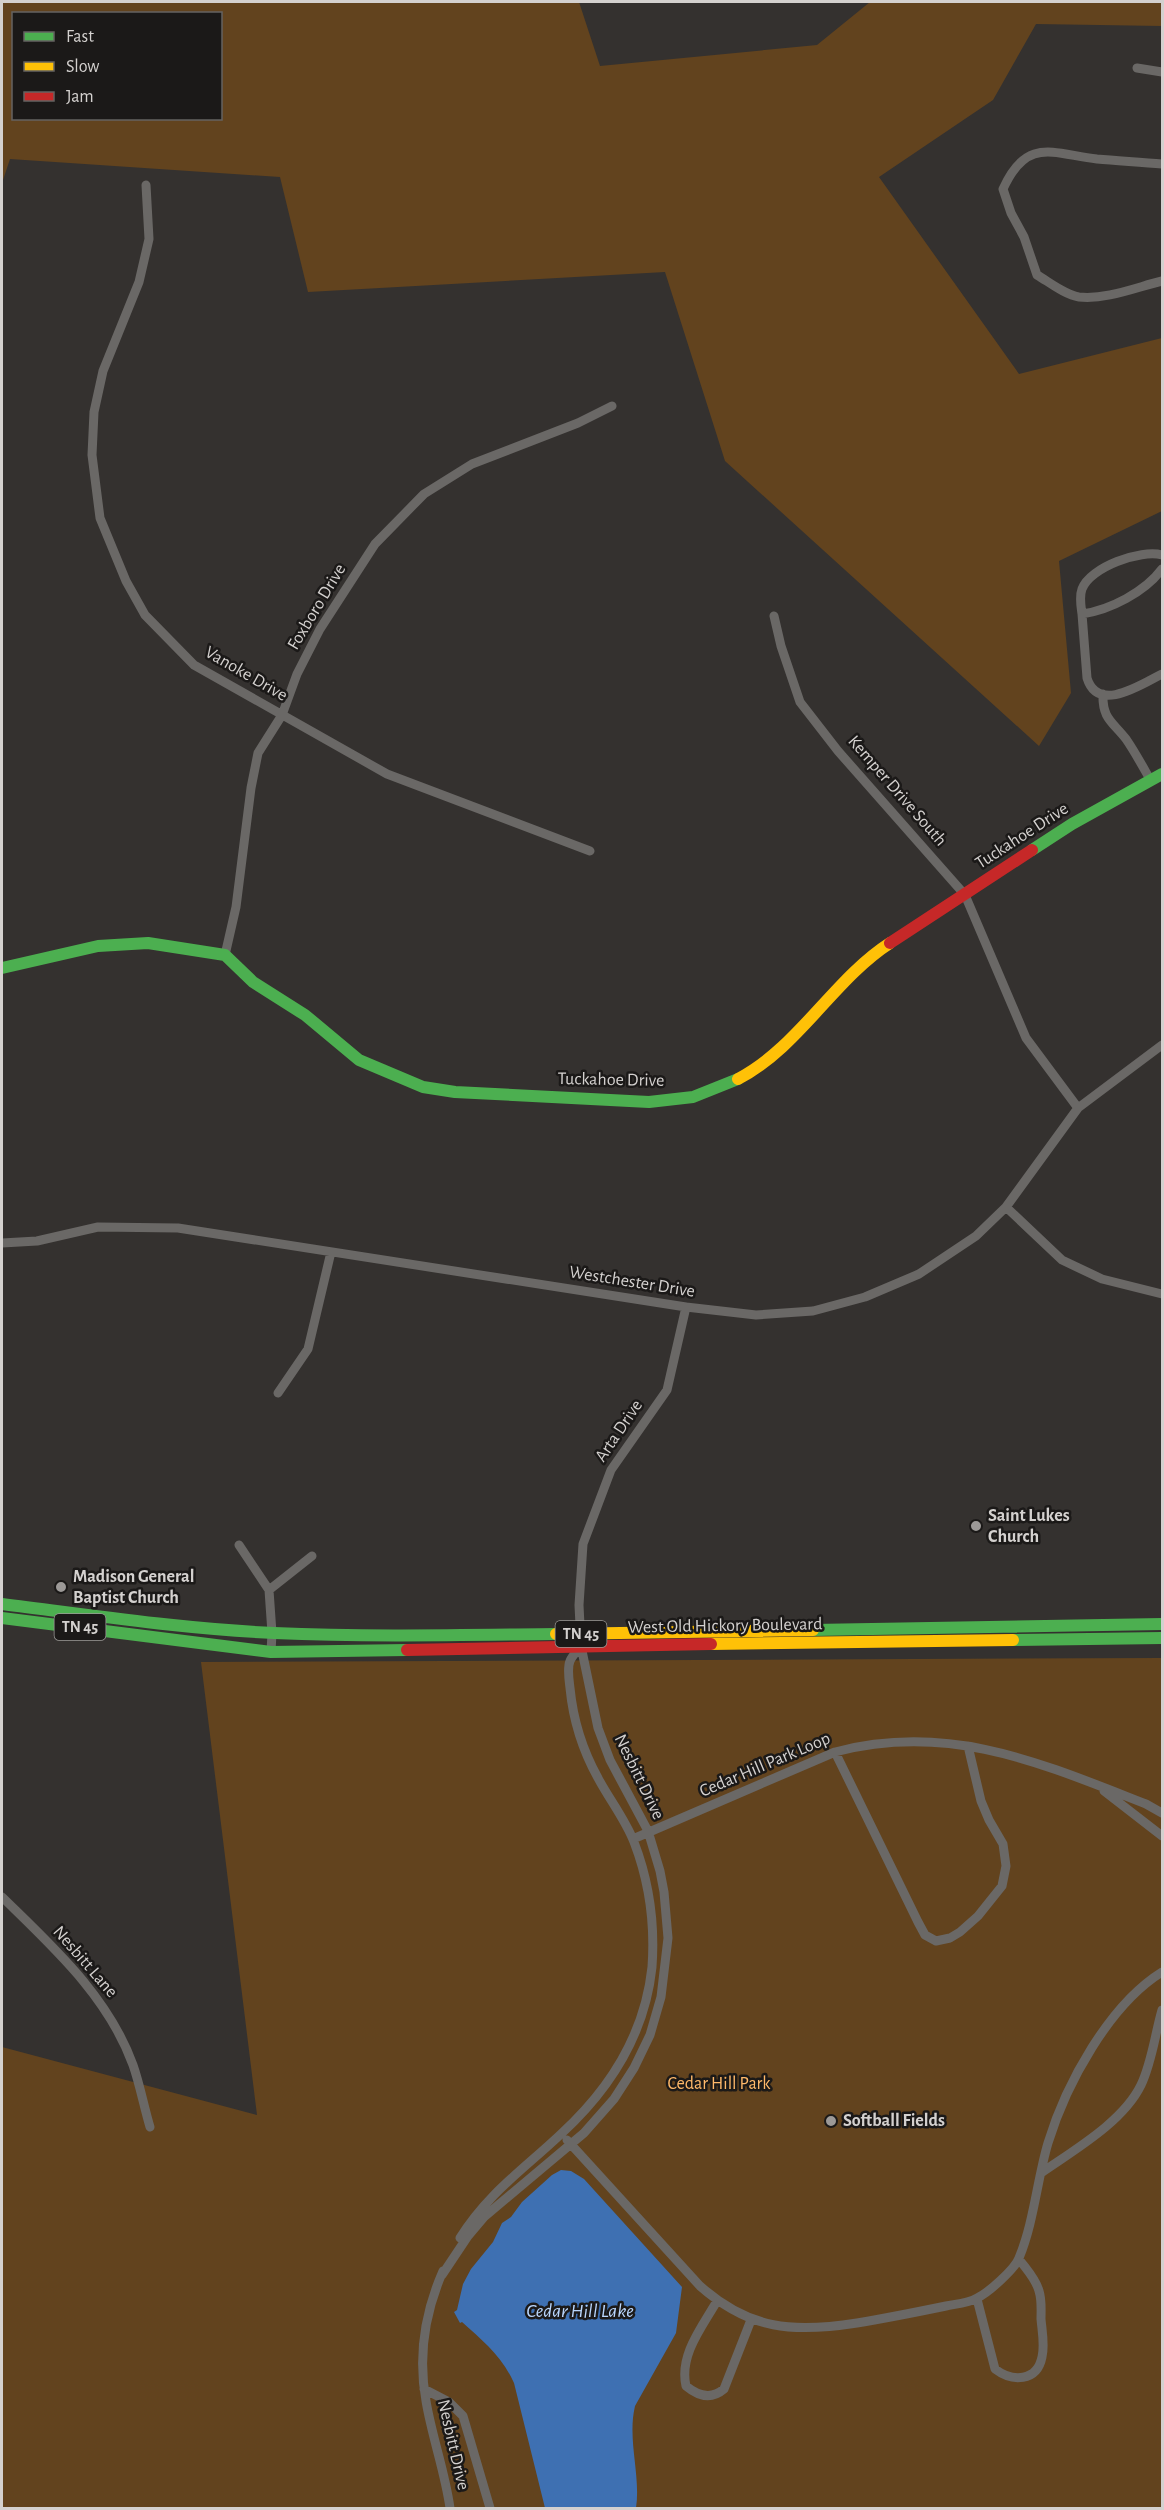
<svg xmlns="http://www.w3.org/2000/svg" width="1164" height="2510" font-family="'Alegreya Sans',sans-serif">
	<style>
		.green { fill: #62431e; fill-rule: evenodd }
		.water { fill: #3e70b2 }
		.lines { fill: none; stroke-linecap: round; stroke-linejoin: round }
		.street { stroke: #6a6866; stroke-width: 9 }
		.fast { stroke: #4caf50; stroke-width: 12 }
		.slow { stroke: #ffc107; stroke-width: 12 }
		.jam { stroke: #c62828; stroke-width: 12 }
		.poi-dot { fill: #9c9997; stroke: #1b1918; stroke-width: 2 }
		.labels { text-anchor: middle; dominant-baseline: central; stroke-width: 5; stroke-linejoin: round; paint-order: stroke }
		.shield { fill: #1b1918; stroke: #9c9a98; stroke-width: 1.5 }
		.shield-label { font-size: 16px; font-weight: bold; fill: #d4d1cf }
		.street-label { font-size: 18px; fill: #d4d1cf; stroke: #1b1918 }
		.poi-label { font-size: 18px; font-weight: bold; fill: #d4d1cf; stroke: #1b1918; text-anchor: start }
		.park-label { font-size: 18px; fill: #ffb96a; stroke: #1b1918 }
		.water-label { font-size: 20px; font-style: italic; fill: #bad7fe; stroke: #1b1918 }
	</style>
	<rect width="100%" height="100%" fill="#34312f"/>
	<path class="green" d="M2,2H579L600,66L817,45L870,2H1162V26L1036,24L993,100L879,177L1019,374L1162,338V511L1059,561L1071,693L1039,746L725,461L665,272L308,292L280,177L10,159L2,183ZM14,14H220V118H14Z
		M1162,1658V2508H2V2047L257,2115L201,1662Z"/>
	<path class="water" d="M561,2170L571,2171L584,2179L682,2287L676,2333L635,2406C627,2440 641,2475 636,2508H545L514,2383C502,2356 483,2341 462,2322L460,2323L454,2312L457,2310L463,2284L471,2269L493,2242L502,2223L511,2217L522,2202L552,2175Z"/>
	<g class="lines">
		<path class="street" d="M1137,68L1162,72
			M1162,164C1141,162 1119,161 1097,159C1053,154 1027,136 1003,189L1011,213L1024,237L1037,275C1049,282 1065,295 1079,297C1106,300 1137,287 1162,281
			M146,185L149,239L139,282L103,371L94,412L92,455L100,518L126,581L145,615L194,665L387,774L590,851
			M1162,555C1141,549 1090,567 1082,589C1079,597 1081,606 1082,614C1110,610 1145,592 1162,569
			M1082,614L1087,678C1098,714 1142,684 1162,674
			M774,616L781,646L800,702L838,751L965,895L1026,1038L1078,1108
			M1103,694C1102,719 1113,722 1126,739C1135,752 1143,767 1151,781
			M225,955L236,907L251,788L258,753L282,715L297,674L320,629L375,544L424,494L472,464L578,423L612,406
			M1006,1207L1062,1260L1102,1279L1162,1294
			M2,1243L37,1241L98,1227L178,1228L686,1307L756,1315L813,1311L865,1297L919,1274L976,1236L1006,1207L1078,1108L1162,1045
			M278,1393L308,1349L331,1252
			M239,1545L269,1590L272,1633L271,1652
			M269,1590L312,1556
			M835,1752L918,1922L925,1935L936,1941L950,1938L960,1932L978,1916L1002,1886L1006,1866L1003,1844L989,1820L981,1801L968,1746
			M1104,1791L1162,1836
			M633,1839L835,1752C949,1722 1041,1763 1146,1804L1162,1813
			M2,1897C53,1947 108,1996 133,2065C140,2085 144,2107 150,2127
			M567,2140L700,2286C750,2330 793,2333 857,2323C887,2318 917,2312 946,2306C956,2304 969,2303 977,2298C988,2293 1015,2269 1019,2258C1034,2222 1037,2180 1048,2143C1066,2084 1109,2005 1162,1972
			M1041,2173C1074,2150 1123,2122 1141,2085C1152,2062 1155,2034 1162,2010
			M460,2238C488,2193 524,2169 561,2134C610,2089 645,2034 652,1967C655,1925 649,1881 634,1842C625,1819 609,1799 598,1778C583,1751 573,1719 570,1688C569,1680 567,1668 570,1661C572,1656 577,1651 581,1646
			M443,2271C425,2312 418,2357 426,2401C432,2437 445,2472 450,2508
			M442,2275L468,2236L484,2217L584,2133L614,2099L634,2068L650,2035L661,1997L668,1938L664,1892L660,1871L648,1831L610,1760L598,1728L581,1646L579,1605L583,1544L611,1470L667,1390L686,1307
			M977,2299L995,2369C1012,2382 1037,2382 1042,2357C1045,2345 1042,2331 1041,2319C1041,2310 1042,2300 1039,2291C1036,2279 1026,2269 1019,2259
			M717,2301C702,2327 679,2355 686,2386C698,2396 711,2400 724,2389L751,2320
			M424,2389L449,2402L463,2416L490,2508"/>
		<path class="fast" d="M1032,850L1072,824L1162,774
			M2,968L98,946L148,943L225,955L253,982L305,1015L359,1060L423,1087L455,1092L649,1102L693,1097L738,1079
			M2,1604C92,1615 183,1629 274,1633C368,1637 462,1635 556,1634
			M2,1618L271,1652L407,1650
			M813,1630L1162,1624
			M1013,1640L1162,1638"/>
		<path class="slow" d="M738,1079C798,1048 834,979 890,943
			M556,1634L813,1630
			M711,1644L1013,1640"/>
		<path class="jam" d="M890,943L1032,850
			M407,1650L711,1644"/>
	</g>
	<g class="poi-dot">
		<circle cx="976" cy="1526" r="6"/>
		<circle cx="61" cy="1587" r="6"/>
		<circle cx="831" cy="2121" r="6"/>
	</g>
	<g class="labels">
		<g class="shield">
			<rect x="54.5" y="1614" width="51" height="26" rx="4.5"/>
			<rect x="555.5" y="1621" width="51" height="26" rx="4.5"/>
		</g>
		<g class="shield-label">
			<text x="80" y="1627">TN 45</text>
			<text x="581" y="1634">TN 45</text>
		</g>
		<g class="street-label">
			<text transform="translate(317 607) rotate(-59)">Foxboro Drive</text>
			<text transform="translate(246 674) rotate(30)">Vanoke Drive</text>
			<text transform="translate(897 791) rotate(49)">Kemper Drive South</text>
			<text transform="translate(1022 836) rotate(-33)">Tuckahoe Drive</text>
			<text transform="translate(611 1080) rotate(1)">Tuckahoe Drive</text>
			<text transform="translate(632 1282) rotate(9)">Westchester Drive</text>
			<text transform="translate(619 1431) rotate(-56)">Arta Drive</text>
			<text transform="translate(725 1626) rotate(-1)">West Old Hickory Boulevard</text>
			<text transform="translate(765 1765) rotate(-23)">Cedar Hill Park Loop</text>
			<text transform="translate(639 1777) rotate(64)">Nesbitt Drive</text>
			<text transform="translate(85 1962) rotate(49)">Nesbitt Lane</text>
			<text transform="translate(453 2445) rotate(77)">Nesbitt Drive</text>
		</g>
		<g class="poi-label">
			<text x="988" y="1516">Saint Lukes<tspan x="988" dy="21">Church</tspan></text>
			<text x="73" y="1577">Madison General<tspan x="73" dy="21">Baptist Church</tspan></text>
			<text x="843" y="2121">Softball Fields</text>
		</g>
		<g class="park-label">
			<text x="719" y="2084">Cedar Hill Park</text>
		</g>
		<g class="water-label">
			<text x="580" y="2311">Cedar Hill Lake</text>
		</g>
	</g>
	<rect width="1164" height="2510" fill="none" stroke="#d4d1cf" stroke-width="6"/>
	<rect x="12" y="12" width="210" height="108" fill="#1b1918" stroke="#656361" stroke-width="1.5"/>
	<rect x="24" y="32" width="30" height="9" fill="#4caf50" stroke="#656361" stroke-width="1.5"/>
	<text x="66" y="42" font-size="18" fill="#d4d1cf">Fast</text>
	<rect x="24" y="62" width="30" height="9" fill="#ffc107" stroke="#656361" stroke-width="1.5"/>
	<text x="66" y="72" font-size="18" fill="#d4d1cf">Slow</text>
	<rect x="24" y="92" width="30" height="9" fill="#c62828" stroke="#656361" stroke-width="1.5"/>
	<text x="66" y="102" font-size="18" fill="#d4d1cf">Jam</text>
</svg>
